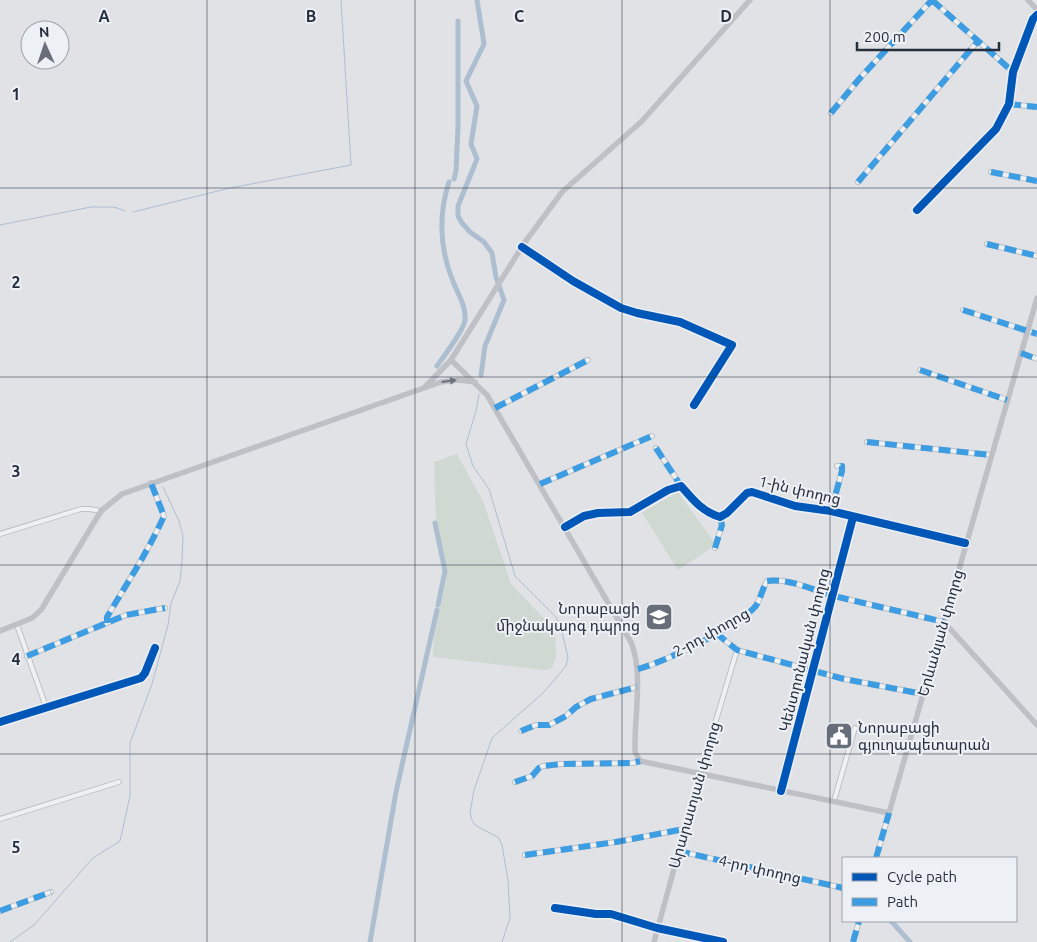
<svg xmlns="http://www.w3.org/2000/svg" width="1037" height="942" font-family="Ubuntu,'Noto Sans Armenian',sans-serif">
	<style>
		.green { fill: #d0d9d1 }
		.lines { fill: none; stroke-linecap: round; stroke-linejoin: round }
		.stream { stroke: #aebed1; stroke-width: 1 }
		.canal { stroke: #aebed1; stroke-width: 5 }
		.street-casing { stroke: #bec0c4; stroke-width: 6 }
		.street { stroke: #eff0f2; stroke-width: 4 }
		.secondary { stroke: #bec0c5; stroke-width: 5.5 }
		.quiet { stroke: #3d9de3; stroke-width: 6; stroke-dasharray: 12 6; stroke-linecap: butt }
		.cycleway-casing { stroke: #edf0f5; stroke-width: 11 }
		.cycleway { stroke: #0057b8; stroke-width: 8 }
		.oneway { fill: #6b707b }
		.grid { fill: none; stroke: #272f3e; stroke-width: 1; stroke-opacity: 0.55 }
		.labels { text-anchor: middle; dominant-baseline: central; stroke-width: 4; stroke-linejoin: round; paint-order: stroke }
		.street-label { font-size: 15px; fill: #272f3e; stroke: #edf0f5 }
		.poi-label { font-size: 15px; fill: #272f3e; stroke: #edf0f5; text-anchor: end }
		.grid-label { font-size: 16px; text-anchor: middle; font-weight: bold; fill: #272f3e; stroke: #edf0f5; stroke-width: 4; stroke-linejoin: round; paint-order: stroke }
	</style>
	<rect width="100%" height="100%" fill="#e0e2e6"/>
	<path class="green" d="M457,454L483,501L511,584L555,630L556,656L552,668L545,670L433,657L434,632L445,586L447,569L436,519L434,462Z
		M678,492L716,545L678,570L642,513Z"/>
	<g class="lines">
		<path class="stream" d="M133,212L230,188L351,165L341,0
			M0,225L91,207H114L125,211
			M479,394L476,411L466,444L473,466L489,489L515,576L556,617L560,625L568,657L566,666L544,692L492,738L474,790L470,813L472,820L475,825L499,838L502,845L508,880L510,918L502,942
			M10,942L34,925L93,858L120,841L130,796V743L152,684L168,625L171,603L180,581L182,561L183,536L179,521L163,487"/>
		<path class="canal" d="M477,0L484,44L466,81L477,106L471,144L477,159L458,206V216L462,223L470,232L484,242L492,253L496,277L504,300L485,346L481,375
			M454,179L456,171L458,127V21
			M437,366C444,356 464,330 465,320C466,306 459,296 454,284C440,251 438,216 449,182
			M435,523L445,571L438,605
			M891,921L910,942
			M370,942L396,792L437,610"/>
		<g class="street-casing">
			<path id="street" d="M932,0L1013,72
				M1009,104L1037,107
				M831,113L860,78L932,0
				M991,172L1037,181
				M858,182L978,41
				M917,210L996,129L1009,104L1013,72L1033,19L1037,15
				M987,244L1037,256
				M522,247L573,281L621,308L637,313L680,322L732,345L694,405
				M963,310L1037,334
				M1021,353L1037,359
				M920,370L1007,400
				M495,408L588,360
				M867,442L991,455
				M656,448L681,486
				M540,484L652,436
				M831,511L842,471V466H837
				M565,527L584,516L598,513L630,512L668,490L681,486C693,500 703,512 720,517L727,513L747,493L752,492L795,506L831,511L965,543
				M0,534L81,509H89L101,511
				M715,548L722,525L720,517
				M107,623V617C127,583 148,552 164,516L151,483
				M17,625L46,707
				M716,633L737,650L844,679L923,694
				M27,656L126,615L165,608
				M638,669C665,662 734,628 754,608C760,602 762,589 767,581C789,578 813,590 834,596C871,605 907,613 944,622
				M0,722L141,678L145,673L155,648
				M521,731L536,725H549L566,716L576,707L591,699L637,687
				M700,774L737,650
				M515,782L532,776L539,768L543,766L561,764L633,763L640,761
				M781,791L853,517
				M834,801L855,728
				M0,819L119,782
				M678,851L843,888
				M525,855L616,842L684,829
				M876,858L889,813
				M555,908L596,914H611L657,928L723,942
				M0,911L51,892
				M853,942L859,921"/>
		</g>
		<use href="#street" class="street"/>
		<path class="secondary" d="M1028,0L1037,10
			M451,360L487,395L631,642C643,672 635,712 635,744V752L640,761L889,813L1037,298
			M425,387L451,360L525,242L562,192L642,121L750,0
			M944,622L1037,725
			M0,631L32,618L41,610L101,511L122,494L441,382L458,380L475,382
			M654,942L700,774"/>
		<path class="quiet" d="M932,0L1013,72
			M1009,104L1037,107
			M831,113L860,78L932,0
			M991,172L1037,181
			M858,182L978,41
			M987,244L1037,256
			M963,310L1037,334
			M1021,353L1037,359
			M920,370L1007,400
			M495,408L588,360
			M867,442L991,455
			M656,448L681,486
			M540,484L652,436
			M831,511L842,471V466H837
			M715,548L722,525L720,517
			M107,623V617C127,583 148,552 164,516L151,483
			M716,633L737,650L844,679L923,694
			M27,656L126,615L165,608
			M638,669C665,662 734,628 754,608C760,602 762,589 767,581C789,578 813,590 834,596C871,605 907,613 944,622
			M521,731L536,725H549L566,716L576,707L591,699L637,687
			M515,782L532,776L539,768L543,766L561,764L633,763L640,761
			M678,851L843,888
			M525,855L616,842L684,829
			M876,858L889,813
			M0,911L51,892
			M853,942L859,921"/>
		<g class="cycleway-casing">
			<path id="cycleway" d="M917,210L996,129L1009,104L1013,72L1033,19L1037,15
				M522,247L573,281L621,308L637,313L680,322L732,345L694,405
				M565,527L584,516L598,513L630,512L668,490L681,486C693,500 703,512 720,517L727,513L747,493L752,492L795,506L831,511L965,543
				M0,722L141,678L145,673L155,648
				M781,791L853,517
				M555,908L596,914H611L657,928L723,942"/>
		</g>
		<use href="#cycleway" class="cycleway"/>
	</g>
	<defs><path id="oneway-solid" d="M-6-.8H1V-3.2L6.5 0L1 3.2V.8H-6Z" transform="scale(1.25)"/></defs>
	<use class="oneway" href="#oneway-solid" transform="translate(449 381) rotate(-7)"/>
	<path class="grid" d="M207,0V942M415,0V942M622,0V942M830,0V942M0,188H1037M0,377H1037M0,565H1037M0,754H1037"/>
	<defs>
		<g id="school-square" transform="scale(1.4375)"><rect x="-9" y="-9" width="18" height="18" rx="4" fill="#686e79" stroke="#edf0f5"/><path d="M0-5L7-2L0 1L-7-2ZM-4 1L0 2.5L4 1V4Q0 6-4 4Z" fill="#fff"/></g>
		<g id="civic-square" transform="scale(1.4375)"><rect x="-9" y="-9" width="18" height="18" rx="4" fill="#686e79" stroke="#edf0f5"/><path d="M-.6-6.5H3V-4.5H.6V-3L4-1V1h2V6H-6V1h2V-1L-.6-3ZM-1.2 2.5V6h2.4V2.5Z" fill="#fff"/></g>
	</defs>
	<g fill-rule="evenodd">
		<use href="#school-square" x="659" y="617"/>
		<use href="#civic-square" x="839" y="736"/>
	</g>
	<g class="labels">
		<g class="street-label">
			<text transform="translate(800 490) rotate(13)">1-ին փողոց</text>
			<text transform="translate(711 632) rotate(-29)">2-րդ փողոց</text>
			<text transform="translate(940 633) rotate(-74)">Երևանյան փողոց</text>
			<text transform="translate(804 650) rotate(-76)">Կենտրոնական փողոց</text>
			<text transform="translate(694 795) rotate(-74)">Արարատյան փողոց</text>
			<text transform="translate(760 869) rotate(13)">4-րդ փողոց</text>
		</g>
		<g class="poi-label">
			<text x="640" y="608">Նորաբացի<tspan x="640" dy="17">միջնակարգ դպրոց</tspan></text>
			<text x="858" y="727" text-anchor="start">Նորաբացի<tspan x="858" dy="17">գյուղապետարան</tspan></text>
		</g>
	</g>
	<g class="grid-label">
		<text x="104" y="22">A</text>
		<text x="311" y="22">B</text>
		<text x="519" y="22">C</text>
		<text x="726" y="22">D</text>
		<text x="16" y="100">1</text>
		<text x="16" y="288">2</text>
		<text x="16" y="477">3</text>
		<text x="16" y="665">4</text>
		<text x="16" y="853">5</text>
	</g>
	<rect x="842" y="857" width="175" height="65" fill="#edf0f5" stroke="#9ea3ac"/>
	<rect x="852" y="873" width="25" height="8" fill="#0057b8" stroke="#9ea3ac"/>
	<text x="887" y="882" font-size="15" fill="#272f3e">Cycle path</text>
	<rect x="852" y="898" width="25" height="8" fill="#3d9de3" stroke="#9ea3ac"/>
	<text x="887" y="907" font-size="15" fill="#272f3e">Path</text>
	<g transform="translate(45 45) rotate(357)"><circle r="24" fill="#edf0f5" stroke="#9ea3ac"/>
	<path d="M0-4L9 19L0 12L-9 19Z" fill="#686e79"/>
	<text y="-8" font-size="14" font-weight="bold" text-anchor="middle" fill="#272f3e">N</text>
	</g>
	<path d="M857 42v8h142v-8" fill="none" stroke="#272f3e" stroke-width="2.5"/>
	<text x="864" y="42" font-size="15" fill="#272f3e" stroke="#edf0f5" stroke-width="4" paint-order="stroke">200 m</text>
</svg>
